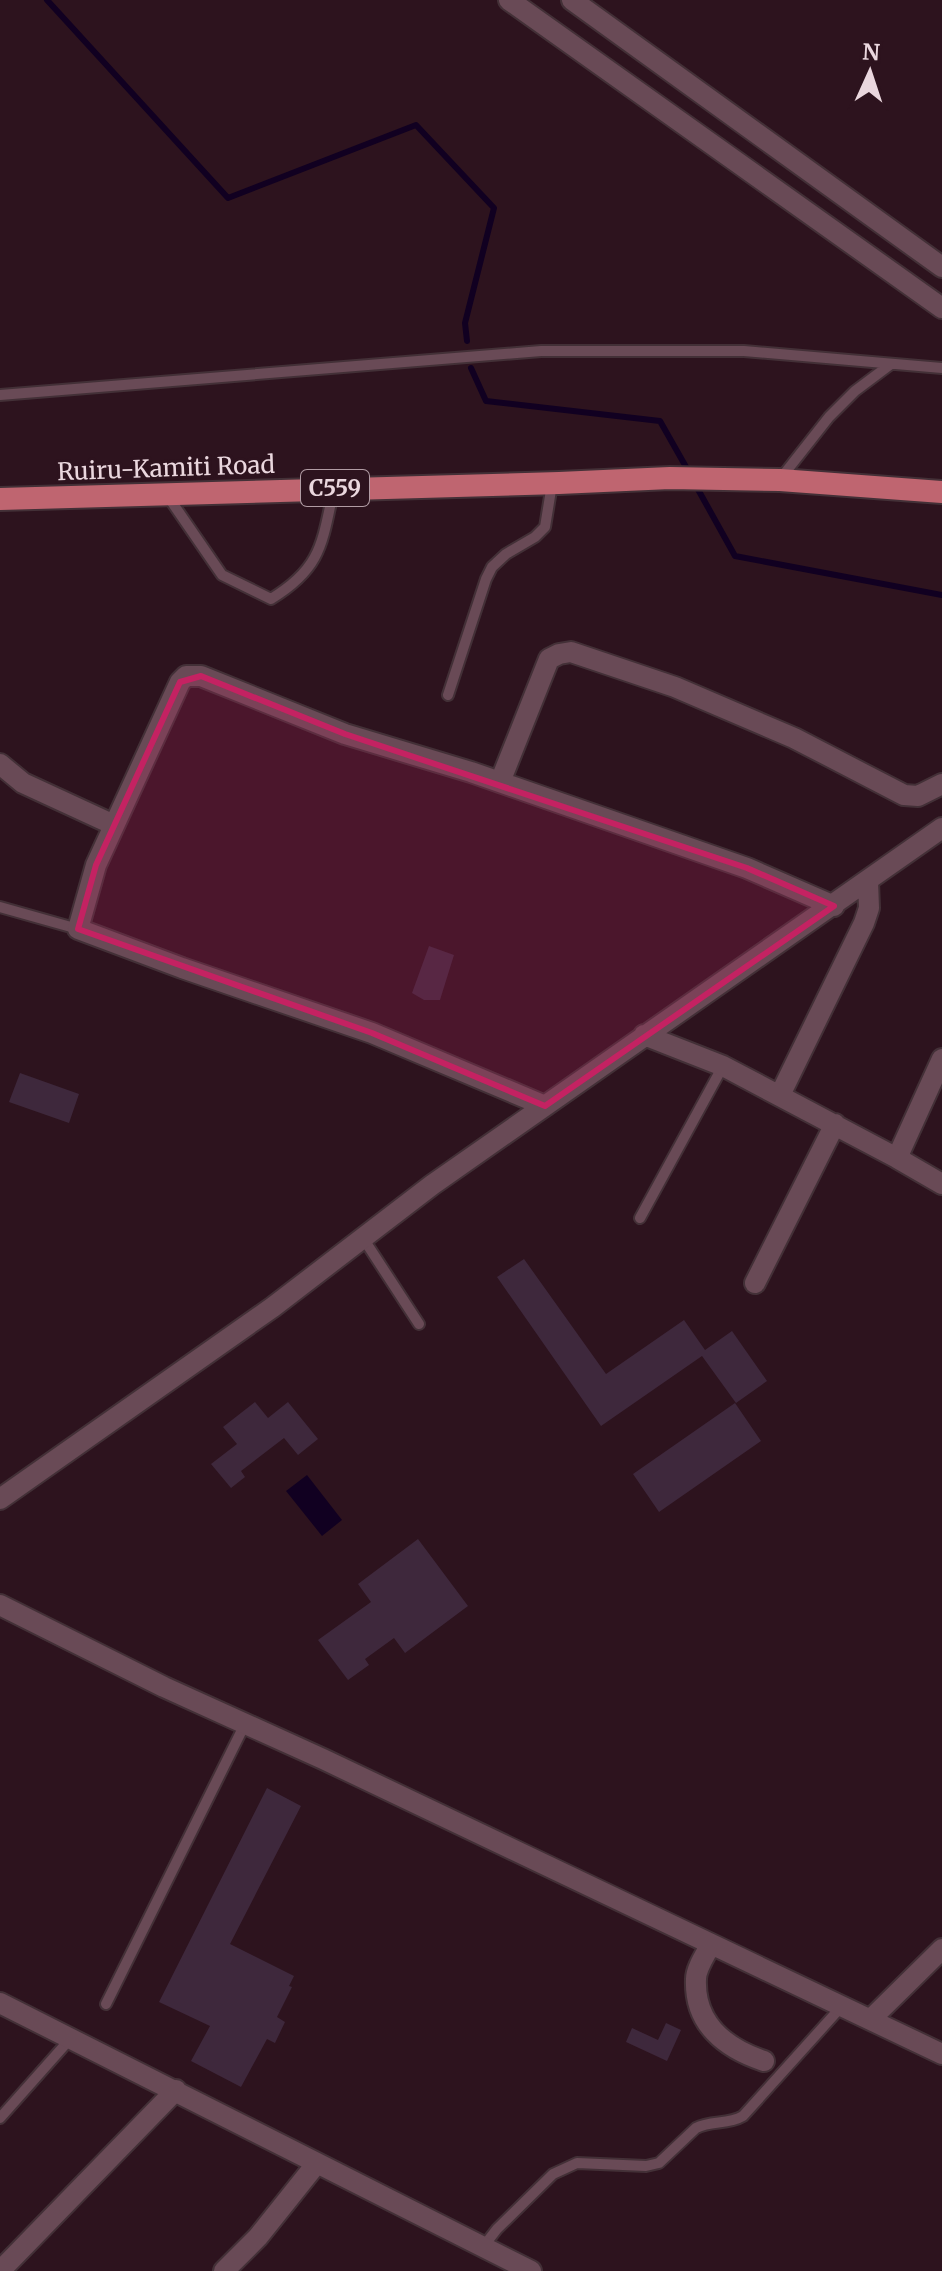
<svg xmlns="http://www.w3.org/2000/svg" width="942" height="2271" font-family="Merriweather,serif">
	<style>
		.water { fill: #110021 }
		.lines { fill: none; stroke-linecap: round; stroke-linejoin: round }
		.stream { stroke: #110021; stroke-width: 6 }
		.building { fill: #3e283c }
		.service-casing { stroke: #433037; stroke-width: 14 }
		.minor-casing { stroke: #433037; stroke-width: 24 }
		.primary-casing { stroke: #433037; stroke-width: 26 }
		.service { stroke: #694a56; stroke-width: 10 }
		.minor { stroke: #694a56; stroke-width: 20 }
		.primary { stroke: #bf6570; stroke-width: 22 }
		.marked { fill: #c42262; fill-opacity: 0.2; stroke: #c42262; stroke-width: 6; stroke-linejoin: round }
		.labels { text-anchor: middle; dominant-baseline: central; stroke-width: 6; stroke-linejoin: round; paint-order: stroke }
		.shield { fill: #2d131e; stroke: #b19ca4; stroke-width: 2 }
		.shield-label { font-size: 22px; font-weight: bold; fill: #ead7de }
		.street-label { font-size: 24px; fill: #ead7de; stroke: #2d131e }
	</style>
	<rect width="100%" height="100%" fill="#2d131e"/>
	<path class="water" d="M307,1475L342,1520L322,1536L286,1491Z"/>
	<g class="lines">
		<path class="stream" d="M47,0L228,198L416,125L494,208L465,323L467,341
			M471,368L486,401L660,421L690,474
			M695,484L735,556L942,595"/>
	</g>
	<path class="building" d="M429,946L454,955L440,1000H424L412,993Z
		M20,1073L79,1094L69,1123L9,1102Z
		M524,1259L606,1374L684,1320L705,1350L732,1331L767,1381L736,1403L702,1356L601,1426L497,1277Z
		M255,1402L268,1418L288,1402L318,1439L298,1455L284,1438L241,1471L245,1477L231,1488L211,1464L237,1444L223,1427Z
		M735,1403L761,1441L659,1512L633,1474Z
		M418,1539L468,1606L405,1653L394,1638L365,1659L369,1665L348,1680L318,1640L371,1602L358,1584Z
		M267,1788L301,1806L230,1944L294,1976L289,1986L292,1987L277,2017L285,2022L275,2043L267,2039L241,2087L191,2061L210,2026L159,2002Z
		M666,2023L681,2030L667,2061L626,2042L632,2028L658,2040Z"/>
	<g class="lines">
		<g class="service-casing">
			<path id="service" d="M0,395L541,351H744L942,368
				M781,478L829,417L855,391L891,364
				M167,495L222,575L271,599C322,568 322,543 334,488
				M448,695L486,579L492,567L506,554L535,537L545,527L552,484
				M0,907L78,929
				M640,1218L723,1066
				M363,1238L419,1324
				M106,2004L245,1724
				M0,2118L71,2038
				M483,2247L497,2229L553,2174L577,2163L646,2166L659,2163L696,2128C711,2120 728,2125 743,2116L842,2006"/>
		</g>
		<g class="minor-casing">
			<path id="minor" d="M509,0L942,308
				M572,0L942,267
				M0,764L23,783L114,825
				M500,782L549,659L559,654L571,652L675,687L794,738L904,795L918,796L942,784
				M644,1035L723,1066L897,1158L942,1184
				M780,1095L864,923L869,908L868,881
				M545,1106L372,1033L182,968L78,929L96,865L180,682L186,676H201L345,734L471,772L747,868L834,906
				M897,1158L942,1059
				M755,1283L835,1124
				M0,1499L273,1307L432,1185L942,828
				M0,1605L164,1687L323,1759L942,2054
				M711,1944C706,1954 696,1968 696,1979C694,2024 725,2048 764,2061
				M0,2003L531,2271
				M871,2019L942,1949
				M0,2271L176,2090
				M224,2271L258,2237L317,2163"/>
		</g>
		<g class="primary-casing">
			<path id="primary" d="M0,499L559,483L670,478L780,480L942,492"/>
		</g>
		<use href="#service" class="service"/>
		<use href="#minor" class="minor"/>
		<use href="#primary" class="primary"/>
	</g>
	<path class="marked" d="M201,676L345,734L747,868L834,906L545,1106L372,1033L78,929L96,865L180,682Z"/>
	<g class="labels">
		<rect class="shield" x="301" y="470" width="68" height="36" rx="6"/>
		<g class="shield-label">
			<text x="335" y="488">C559</text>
		</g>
		<g class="street-label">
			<text transform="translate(166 468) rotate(-2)">Ruiru-Kamiti Road</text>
		</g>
	</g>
	<g transform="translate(870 72) rotate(3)" stroke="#2d131e" stroke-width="6" paint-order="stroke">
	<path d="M0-6L14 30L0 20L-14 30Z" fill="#ead7de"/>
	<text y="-12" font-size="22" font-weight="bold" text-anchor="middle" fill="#ead7de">N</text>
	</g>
</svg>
